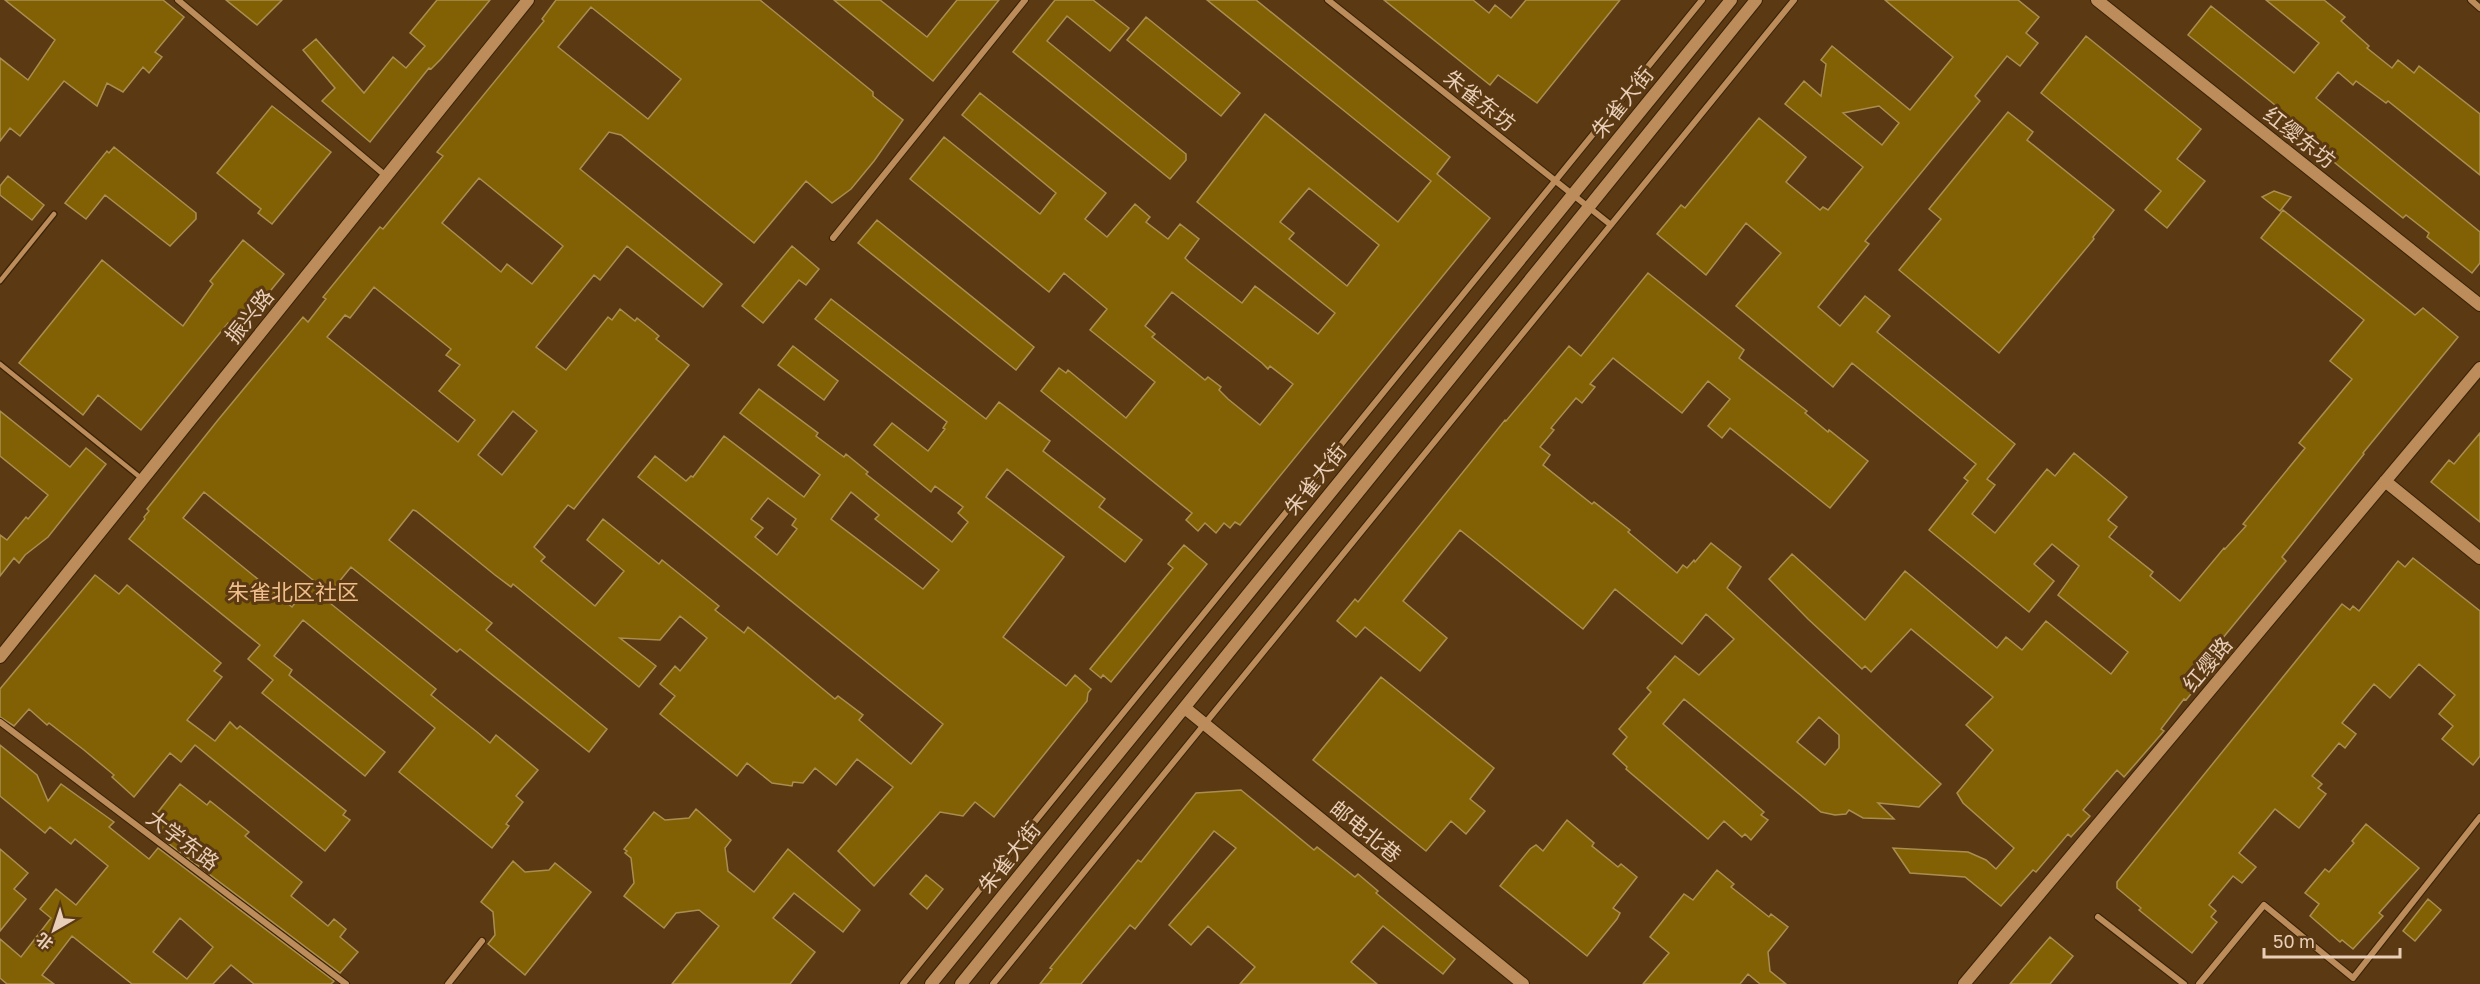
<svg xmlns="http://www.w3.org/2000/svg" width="2480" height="984" font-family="'Golos Text','Noto Sans SC',sans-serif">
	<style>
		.building { fill: #816104; stroke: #aa8e50; stroke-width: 1.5; fill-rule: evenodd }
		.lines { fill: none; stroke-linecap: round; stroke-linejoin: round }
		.lane-casing { stroke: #392207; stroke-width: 7 }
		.street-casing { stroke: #392207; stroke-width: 8 }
		.secondary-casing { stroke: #392207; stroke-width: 14 }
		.lane { stroke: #bc8c5b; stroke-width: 4.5 }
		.street { stroke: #bc8c5b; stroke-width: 6 }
		.secondary { stroke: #bc8c5b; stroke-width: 12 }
		.labels { text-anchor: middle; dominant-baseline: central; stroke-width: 6; stroke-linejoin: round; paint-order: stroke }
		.street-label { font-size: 21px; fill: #e9cfb7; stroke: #5a3913 }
		.neighbourhood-label { font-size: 22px; fill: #f0be8b; stroke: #5a3913 }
	</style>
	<rect width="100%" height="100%" fill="#5a3913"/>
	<path class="building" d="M5,0H163L184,17L155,52L162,57L149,73L143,67L123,92L107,83L97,106L64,81L20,136L10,128L0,141V58L28,80L55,40Z
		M226,0H282L257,25Z
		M437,0H490L441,59L431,69L429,68L370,142L322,101L335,88L303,50L316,39L364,93L393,57L406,68L425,46L410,33Z
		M556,0H760L873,92V96L903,120L874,161L851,189L832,203L806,181L754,243L621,135L609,132L580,169L722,284L703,307L627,246L600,280L594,275L536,347L566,370L608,317L612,320L620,309L635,321L637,318L652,330L659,336L656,339L689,365L574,509L568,505L534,547L545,557L541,561L595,606L624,571L587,540L603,519L659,564L662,560L719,606L715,610L744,633L748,627L835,699L838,696L863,715L859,720L911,764L943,724L638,477L655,456L686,481L691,476L693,477L724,436L804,497L820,475L740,413L759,389L818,433L816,436L844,457L846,454L868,472L866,474L952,542L968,522L958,513L963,507L935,486L931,492L874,445L892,423L928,451L945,429L943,428L947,422L815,319L831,299L986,419L999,402L1050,441L1043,451L1105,499L1099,507L1142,540L1125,562L1007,469L988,494L986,497L1064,557L1003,637L1066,686L1075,675L1091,689L1088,693L1087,701L994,817L975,802L963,816L940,812L874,886L838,851L893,787L857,759L836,785L815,768L803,783L793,782L792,786L772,783L747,763L737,776L660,714L675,696L660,684L675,666L680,671L707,638L680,616L660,640L620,638L656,666L639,687L513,584L511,587L495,575L416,511L413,510L389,540L492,623L486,630L607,729L589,752L460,649L457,652L351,567L325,599L436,689L431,695L477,732L490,743L496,735L538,770L516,796L523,802L506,824L509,826L492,848L399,772L435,728L303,620L274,656L292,670L289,675L385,752L365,776L262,693L273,680L248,659L260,645L129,539L145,519L144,517L149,511L147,509L218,420L303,317L308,322L326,299L323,297L380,227L383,229L443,156L437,152L544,21L542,19ZM591,7L681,79L648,119L558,47ZM479,178L563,246L532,284L507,264L501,272L442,223ZM374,287L451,349L446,355L460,365L439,391L475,420L458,442L327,337L345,315L350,318ZM513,411L537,431L502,475L478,455ZM204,492L313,580L292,607L183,518ZM851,492L879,515L875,519L939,570L923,589L831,519ZM768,498L796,519L792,525L797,529L777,555L755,537L763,528L751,519Z
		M834,0H880L927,37L957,0H999L933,81Z
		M1055,0H1093L1129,28L1110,51L1067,16L1047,41L1186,154V160L1170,179L1013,52Z
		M1207,0H1256L1450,157L1437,174L1490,218L1240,525L1235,522L1230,528L1224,523L1216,533L1205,523L1198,531L1186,520L1192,513L1041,391L1059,368L1066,373L1068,370L1126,418L1155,382L1090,330L1107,309L1064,273L1049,292L910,179L944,137L1040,214L1056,193L962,115L980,93L1106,193L1085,219L1107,237L1135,204L1150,217L1146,222L1168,239L1180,224L1199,239L1185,258L1189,262L1242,303L1255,286L1318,334L1335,313L1197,202L1265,114L1398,222L1431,181ZM1309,188L1379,245L1347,286L1289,239L1294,233L1280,222ZM1172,292L1262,363L1268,369L1270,366L1293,384L1260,425L1228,399L1219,390L1221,387L1208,377L1205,380L1152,337L1155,334L1145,326Z
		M1384,0H1473L1489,13L1495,5L1511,18L1526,0H1620L1537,103L1498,75L1490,85Z
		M1885,0H2018L2039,17L2026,33L2038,43L2020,66L2007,56L1975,96L1980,101L1865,241L1869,244L1818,307L1840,326L1865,296L1890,316L1877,332L2015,444L1987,479L1995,485L1972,514L1995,533L2047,469L2055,476L2074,453L2127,497L2108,520L2117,527L2109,537L2153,572L2150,576L2180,601L2224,548L2225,549L2246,526L2243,524L2305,448L2299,443L2352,379L2330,361L2364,320L2261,238L2283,210L2415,315L2423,308L2458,337L2363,453L2364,454L2282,557L2286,561L2190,678L2198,685L2186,700L2184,699L2161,729L2164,731L2124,777L2117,770L2083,810L2090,816L2071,837L2068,834L2036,872L2033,870L2001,906L1965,877L1910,873L1893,848L1968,852L1986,860L1996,869L2014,848L1963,803L1957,793L1993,750L1966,725L1993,697L1911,629L1871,672L1865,666L1862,669L1808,619L1769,579L1792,554L1865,620L1905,571L1997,648L2006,637L2022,650L2046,621L2111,674L2128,652L2058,595L2079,566L2052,544L2034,564L2054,581L2029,612L1929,530L1968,481L1964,478L1976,464L1852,363L1833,387L1736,306L1781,253L1746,223L1706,275L1657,234L1681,205L1685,208L1759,118L1806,157L1786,182L1820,210L1823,207L1828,210L1863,167L1785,104L1804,81L1821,96L1826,64L1821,60L1832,46L1910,110L1953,57ZM1879,106L1899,123L1882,145L1843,113Z
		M2266,0H2324L2345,17L2341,21L2369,46L2367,48L2392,68L2398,60L2414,73L2419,66L2480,114V175L2388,101L2386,103L2356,81L2353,85L2338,72L2316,98L2480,232V263L2472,273L2427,237L2429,233L2406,215L2403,218L2287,124L2271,109L2275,105L2188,35L2211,6L2294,73L2319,43Z
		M1146,17L1240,93L1221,116L1127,40Z
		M2086,36L2201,129L2177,159L2205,181L2167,228L2145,210L2161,191L2041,93Z
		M272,106L331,152L272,224L258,213L261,209L217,173Z
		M2008,112L2033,132L2027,140L2114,210L2093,237L2094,239L1999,353L1899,270L1941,219L1929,209Z
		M114,147L196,213V219L170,246L105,195L86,219L65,203L107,151L109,153Z
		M8,176L44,205L32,220L0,195V186Z
		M2274,191L2291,197L2280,211L2262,197Z
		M877,220L1034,347L1016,370L858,243Z
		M243,240L284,274L238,331L228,323L141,430L98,395L83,415L19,363L102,260L183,326L213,284L210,281Z
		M792,246L819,269L806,285L799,280L763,323L742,306Z
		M1648,273L1744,350L1739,358L1807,411L1805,413L1828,432L1829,430L1868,461L1830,508L1730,428L1722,438L1708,426L1730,399L1708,381L1682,413L1613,358L1590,384L1595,387L1582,403L1576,398L1551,428L1554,430L1540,447L1550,455L1543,465L1592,504L1594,502L1630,530L1628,532L1677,573L1683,565L1687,568L1694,560L1695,562L1711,543L1741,567L1727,588L1941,784L1919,807L1878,803L1894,819L1863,818L1849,810L1846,814L1835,815L1821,812L1684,699L1663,724L1764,812L1761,815L1768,820L1751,840L1745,834L1742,837L1724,821L1708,839L1626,769L1627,767L1613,754L1627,737L1619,729L1651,692L1647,688L1675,656L1699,675L1734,639L1706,614L1682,644L1615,589L1583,629L1460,530L1403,601L1447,638L1420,671L1365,627L1356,637L1337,621L1355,599L1358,602L1505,420L1506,421L1569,346L1581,356ZM1819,717L1839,735V748L1825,765L1797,742Z
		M793,346L838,381L824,400L778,365Z
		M0,411L70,467L86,448L106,464L48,537L25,555L19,563L14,558L0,576V535L7,540L26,517L28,519L48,495L0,456Z
		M2480,433V522L2431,482L2449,460L2454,464Z
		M1184,545L1207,564L1111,682L1103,675L1101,678L1090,669L1173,568L1168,564Z
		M2413,558L2480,611V756L2473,765L2442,739L2453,726L2439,714L2455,695L2419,664L2390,698L2374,684L2342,723L2356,734L2345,748L2339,743L2312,776L2322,784L2318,788L2326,794L2299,828L2275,809L2239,853L2256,867L2242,883L2233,876L2209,905L2216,911L2211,917L2217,922L2192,953L2139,910L2141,908L2117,888V882L2342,604L2350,610L2353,606L2359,611L2398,561L2405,567Z
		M95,575L119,594L127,585L221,663L214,671L222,677L187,720L215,741L230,722L237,729L240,726L346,811L343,815L350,820L325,851L195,745L181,762L170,753L134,797L112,777L114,775L84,750L49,723L47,725L29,709L14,726L0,717V689Z
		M1381,677L1494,768L1470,799L1485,811L1466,834L1451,821L1426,851L1313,760Z
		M0,745L37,775L48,801L61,784L114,822L109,827L149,859L158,848L334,981L331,984H254L231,965L213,984H132L72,936L42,975L54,984H7L0,978V939L21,957L51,918L40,909L56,889L76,905L108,866L75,839L71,844L50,827L45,833L0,796ZM180,918L213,947L187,979L153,952Z
		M180,784L207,805L210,801L249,832L245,836L302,882L291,896L328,926L334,919L346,929L340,937L358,952L340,973L164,840L167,836L150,822Z
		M1241,790L1314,850L1317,847L1355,877L1358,874L1378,891L1376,893L1455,959L1443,974L1383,926L1351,962L1377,984H1240L1255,967L1208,926L1191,945L1169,925L1236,848L1214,831L1135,929L1130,925L1081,984H1040L1052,969L1050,968L1138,860L1141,862L1196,793Z
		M696,809L731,840L725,848L728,871L754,892L788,849L860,910L843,932L794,893L773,918L815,952L790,984H672L719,926L699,910L676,913L664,928L624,896L634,883L631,858L625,853L627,851L624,849L654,812L665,820L689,818Z
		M1567,820L1594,843L1592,846L1618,867L1621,864L1637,877L1613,908L1620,913L1617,919L1587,956L1500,886L1530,849L1536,845L1543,851Z
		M2366,824L2419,868L2379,913L2383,916L2353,949L2342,940L2340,942L2310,916L2319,904L2305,893L2325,869L2329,872L2354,843L2352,841Z
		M0,849L28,873L14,889L26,899L0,931Z
		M513,861L525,872L549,870L555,863L591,892L525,975L488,944L495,935L493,912L481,902Z
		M1717,870L1734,884L1731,887L1769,917L1771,914L1788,927L1768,952L1770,971L1786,984H1760L1748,974L1740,984H1643L1669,953L1650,937L1684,894L1693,900Z
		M926,875L943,889L927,909L910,894Z
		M2428,899L2441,910L2415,941L2403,931Z
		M2050,937L2073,956L2050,984H2010Z"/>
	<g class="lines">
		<g class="lane-casing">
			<path id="lane" d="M0,281L54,214
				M0,364L141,478"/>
		</g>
		<g class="street-casing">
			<path id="street" d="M178,0L386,176
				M1328,0L1611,225
				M2471,0L2480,8
				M833,238L1025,0
				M0,722L346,984
				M2098,917L2184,984
				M448,984L482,941
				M903,984L1702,0
				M993,984L1794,0
				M2199,984L2264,905L2353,978L2480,817"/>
		</g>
		<g class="secondary-casing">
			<path id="secondary" d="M2097,0L2480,305
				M2385,481L2480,558
				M0,657L528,0
				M1185,708L1523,984
				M931,984L1731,0
				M961,984L1756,0
				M1964,984L2480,368"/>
		</g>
		<use href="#lane" class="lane"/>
		<use href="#street" class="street"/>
		<use href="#secondary" class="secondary"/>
	</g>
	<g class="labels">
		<g class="street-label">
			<text transform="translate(1480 100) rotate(38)">朱雀东坊</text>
			<text transform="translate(1622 102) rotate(-51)">朱雀大街</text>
			<text transform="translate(2300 137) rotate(38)">红缨东坊</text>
			<text transform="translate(249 316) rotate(-51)">振兴路</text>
			<text transform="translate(1315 479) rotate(-51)">朱雀大街</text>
			<text transform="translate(2207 664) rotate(-50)">红缨路</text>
			<text transform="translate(1366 831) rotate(39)">邮电北巷</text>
			<text transform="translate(183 840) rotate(37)">大学东路</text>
			<text transform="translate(1009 857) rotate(-51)">朱雀大街</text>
		</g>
		<g class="neighbourhood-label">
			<text x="293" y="591">朱雀北区社区</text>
		</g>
	</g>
	<g transform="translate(54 930) rotate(219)" stroke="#5a3913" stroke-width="4.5" paint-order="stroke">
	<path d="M0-4.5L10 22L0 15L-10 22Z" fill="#e9cfb7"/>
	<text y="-9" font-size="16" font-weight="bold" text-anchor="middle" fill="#e9cfb7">北</text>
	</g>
	<path d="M2264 948v9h136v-9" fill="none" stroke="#e9cfb7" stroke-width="3"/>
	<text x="2273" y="948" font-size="18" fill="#e9cfb7" stroke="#5a3913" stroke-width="4.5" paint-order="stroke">50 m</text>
</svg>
